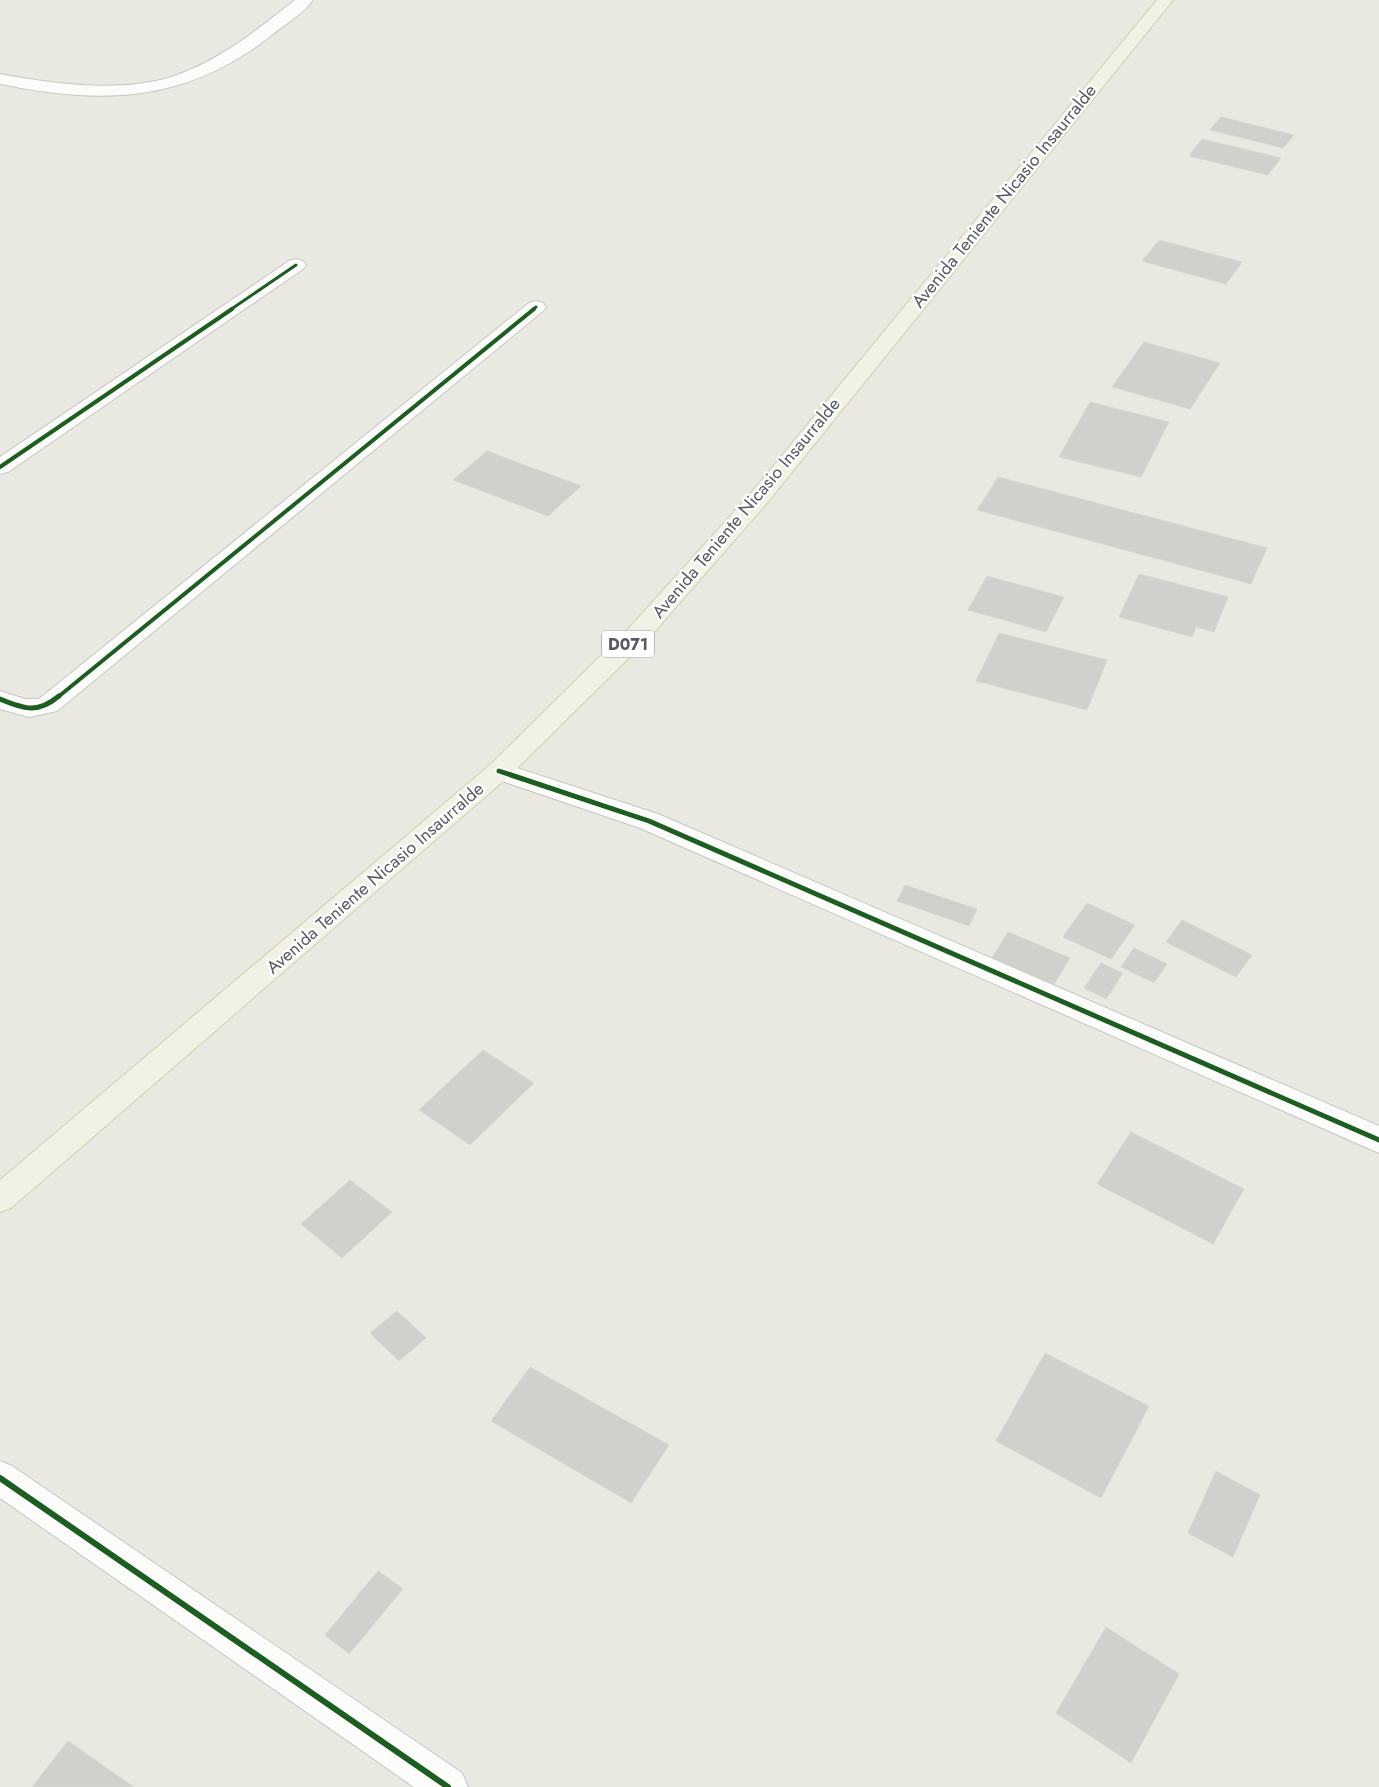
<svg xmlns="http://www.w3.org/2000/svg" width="1379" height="1787" font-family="Jost,sans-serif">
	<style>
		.building { fill: #d0d0cc; stroke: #d8d8d2 }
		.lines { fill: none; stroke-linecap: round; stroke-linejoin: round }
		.service-casing { stroke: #c6c6c5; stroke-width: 2 }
		.minor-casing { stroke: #c6c6c5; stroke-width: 2 }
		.primary-casing { stroke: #d2d0af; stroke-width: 2 }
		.service { fill: #fcfcfb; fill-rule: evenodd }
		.minor { fill: #fcfcfb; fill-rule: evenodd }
		.primary { fill: #f1f2e5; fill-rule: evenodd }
		.cycleway-far3-casing { stroke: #fff; stroke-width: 5 }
		.cycleway-far2-casing { stroke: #fff; stroke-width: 6 }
		.cycleway-far1-casing { stroke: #fff; stroke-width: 8 }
		.cycleway-casing { stroke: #fff; stroke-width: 9 }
		.cycleway-far3 { stroke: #1b5e20; stroke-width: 3 }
		.cycleway-far2 { stroke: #1b5e20; stroke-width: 4 }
		.cycleway-far1 { stroke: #1b5e20; stroke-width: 5 }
		.cycleway { stroke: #1b5e20; stroke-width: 6 }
		.labels { text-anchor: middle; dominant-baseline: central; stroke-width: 4.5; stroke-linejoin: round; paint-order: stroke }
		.shield { fill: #fff; stroke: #8a8c90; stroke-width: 1 }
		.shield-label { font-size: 16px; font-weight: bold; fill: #585a61 }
		.street-label { font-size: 18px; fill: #585a61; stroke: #fff }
	</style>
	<rect width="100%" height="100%" fill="#e9e9e2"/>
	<path class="building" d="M1221,117L1294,135L1283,148L1210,130Z
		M1202,139L1281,158L1268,175L1189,156Z
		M1159,240L1242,262L1226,284L1142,261Z
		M1144,342L1220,363L1190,409L1112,387Z
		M1090,402L1169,422L1141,477L1059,457Z
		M487,451L581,486L548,516L453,480Z
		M998,477L1267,548L1251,584L977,510Z
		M1139,574L1228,597L1214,632L1196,627L1192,637L1119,617Z
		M987,576L1064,597L1046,632L968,610Z
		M999,633L1107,660L1087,710L976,681Z
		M905,885L977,909L969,926L897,901Z
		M1087,903L1135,925L1111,959L1063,937Z
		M1182,920L1252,955L1236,977L1166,942Z
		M1008,932L1070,958L1054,984L992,958Z
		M1134,948L1167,964L1154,983L1121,967Z
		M1101,963L1123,973L1106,999L1084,988Z
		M483,1050L534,1083L470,1145L419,1110Z
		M1131,1132L1244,1189L1213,1244L1097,1184Z
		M350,1180L392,1212L342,1258L301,1224Z
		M397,1311L426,1338L399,1361L370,1333Z
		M1045,1353L1149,1406L1101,1498L996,1441Z
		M530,1367L669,1445L631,1503L491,1421Z
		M1216,1471L1260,1495L1233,1557L1188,1533Z
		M378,1571L403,1589L349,1654L325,1635Z
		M1106,1627L1179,1674L1131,1763L1056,1713Z
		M68,1741L134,1787H32Z"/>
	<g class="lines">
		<g class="service-casing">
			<path id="service" d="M295,0H313C304,13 285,24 272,35C185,103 105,105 0,84V74C53,84 125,94 177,75C222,59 258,29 295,0Z"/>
		</g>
		<g class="minor-casing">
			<path id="minor" d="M296,259L303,261L306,265L303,269L8,472L0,474V457L289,261Z
				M536,301L543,303L546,307L543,311L57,711L29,717L0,709V691L25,699H39L529,303Z
				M499,762L658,814L1379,1126V1153L640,828L490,777L486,771L490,765Z
				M0,1461L12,1466L462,1773L468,1787H414L0,1498Z"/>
		</g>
		<g class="primary-casing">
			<path id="primary" d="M1157,0H1173L767,503L648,639L508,777L11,1208L0,1212V1180L490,765L630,627L751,493Z"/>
		</g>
		<use href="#service" class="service"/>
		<use href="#minor" class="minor"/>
		<use href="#primary" class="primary"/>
		<g class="cycleway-far3-casing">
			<path id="cycleway-far3" d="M230,310L296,265
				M532,310L536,307"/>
		</g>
		<g class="cycleway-far2-casing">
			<path id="cycleway-far2" d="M0,467L232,309
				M58,697L534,309"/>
		</g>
		<g class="cycleway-far1-casing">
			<path id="cycleway-far1" d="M0,699C25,709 37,714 59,696
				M499,771L649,821L1379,1140"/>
		</g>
		<g class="cycleway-casing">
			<path id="cycleway" d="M0,1478L448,1787"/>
		</g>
		<use href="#cycleway-far3" class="cycleway-far3"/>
		<use href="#cycleway-far2" class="cycleway-far2"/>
		<use href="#cycleway-far1" class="cycleway-far1"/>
		<use href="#cycleway" class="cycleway"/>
	</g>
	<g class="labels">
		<rect class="shield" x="602" y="630.5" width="52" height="27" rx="4"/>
		<g class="shield-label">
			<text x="628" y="644">D071</text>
		</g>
		<g class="street-label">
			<text transform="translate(1004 196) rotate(-51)">Avenida Teniente Nicasio Insaurralde</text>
			<text transform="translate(746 508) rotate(-50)">Avenida Teniente Nicasio Insaurralde</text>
			<text transform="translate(375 878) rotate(-41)">Avenida Teniente Nicasio Insaurralde</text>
		</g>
	</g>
</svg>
